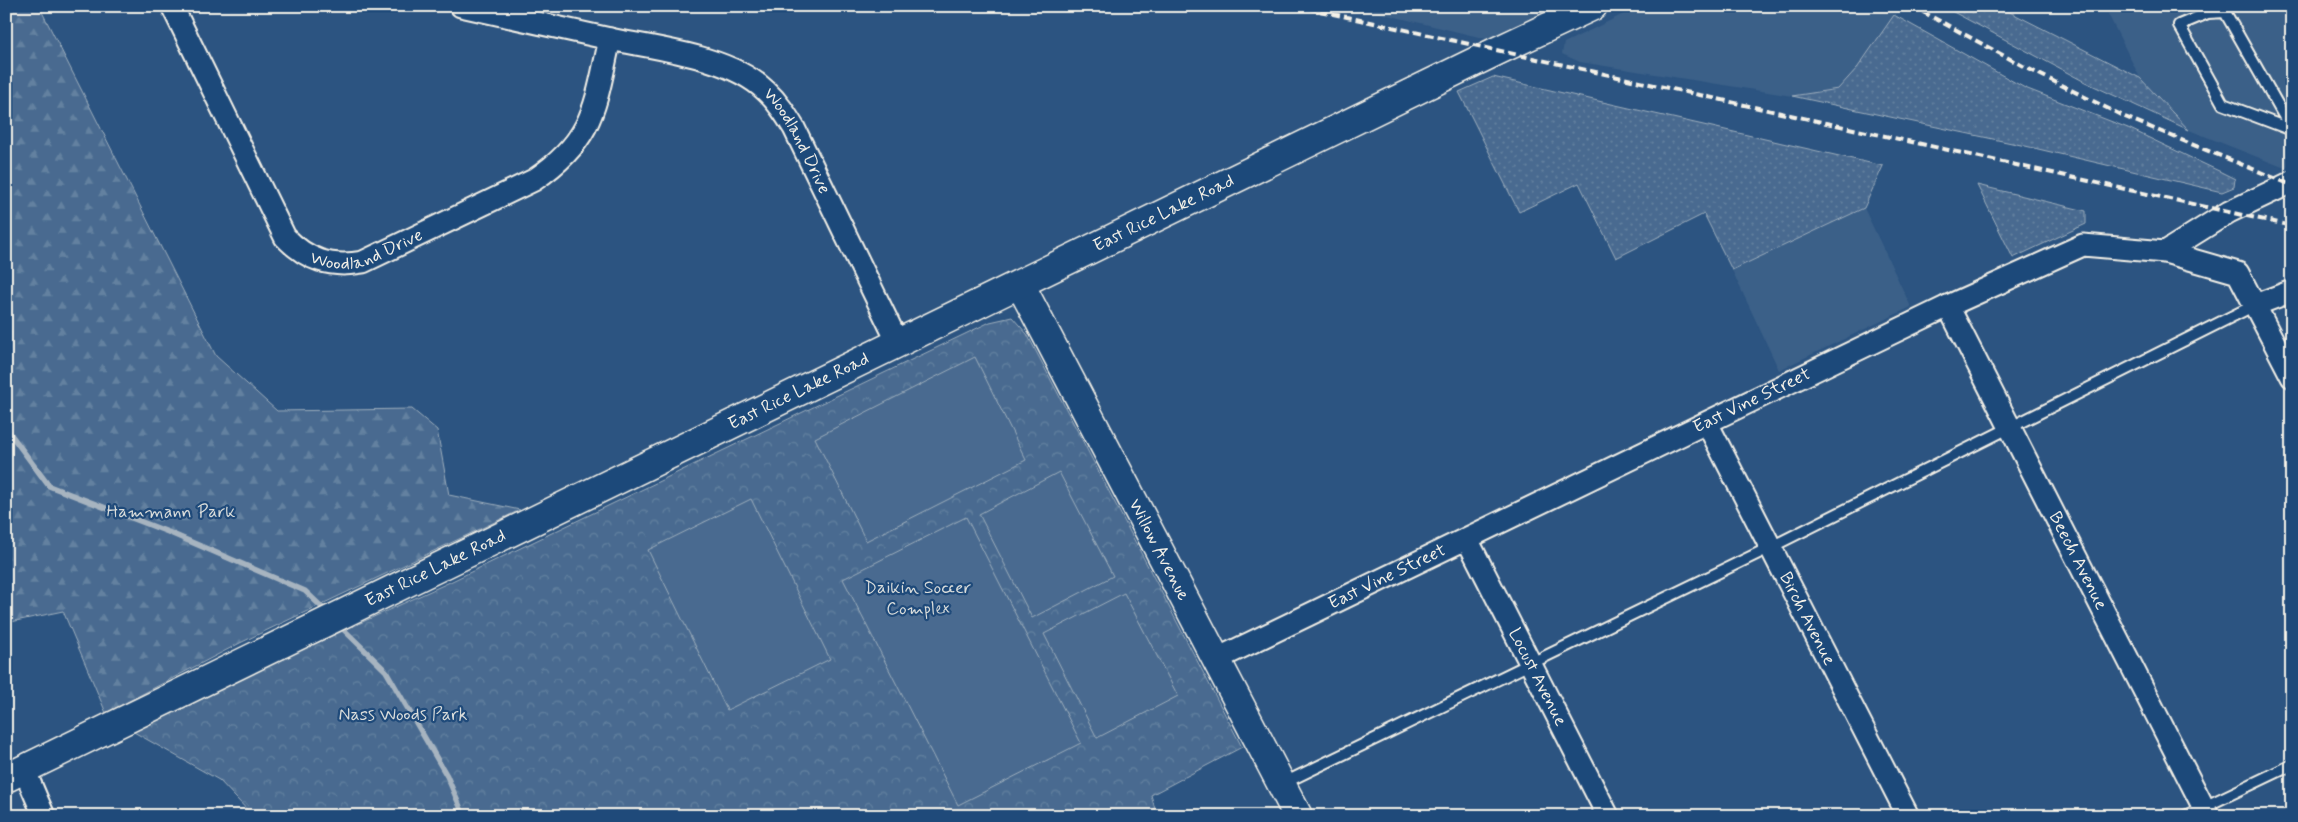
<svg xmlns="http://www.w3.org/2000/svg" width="2298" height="822" font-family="Mynerve,sans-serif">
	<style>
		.built { fill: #3b6088 }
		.grass { fill: url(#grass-dots); stroke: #9eaebc }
		.forest { fill: url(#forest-firs); stroke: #9eaebc }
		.park { fill: url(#park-crowns); stroke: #9eaebc }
		.pitch { fill: #496b90; stroke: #9eaebc }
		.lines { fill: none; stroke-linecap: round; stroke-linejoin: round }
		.stream { stroke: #a7b4c0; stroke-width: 5.5 }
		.lane-casing { stroke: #f4f1e8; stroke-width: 14 }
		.street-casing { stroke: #f4f1e8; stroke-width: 25 }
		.secondary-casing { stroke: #f4f1e8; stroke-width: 31 }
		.lane { stroke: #1f4a7a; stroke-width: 10 }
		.street { stroke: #1f4a7a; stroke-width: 21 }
		.secondary { stroke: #1f4a7a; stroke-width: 28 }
		.rail { stroke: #f4f1e8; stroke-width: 4; stroke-dasharray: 8 4; stroke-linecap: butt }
		.labels { text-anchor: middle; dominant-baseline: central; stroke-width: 4.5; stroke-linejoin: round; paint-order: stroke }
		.street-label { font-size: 18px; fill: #f4f1e8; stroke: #1f4a7a }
		.park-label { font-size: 18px; fill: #dadddb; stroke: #1f4a7a }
	</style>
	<defs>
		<pattern id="grass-dots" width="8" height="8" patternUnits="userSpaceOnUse" patternTransform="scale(1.25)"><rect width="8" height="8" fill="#496b90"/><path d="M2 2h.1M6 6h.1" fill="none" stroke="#6481a0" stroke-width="1.8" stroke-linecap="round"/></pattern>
		<pattern id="forest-firs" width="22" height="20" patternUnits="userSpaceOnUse" patternTransform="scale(1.25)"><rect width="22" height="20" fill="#496b90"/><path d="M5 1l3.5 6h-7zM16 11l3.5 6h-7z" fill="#6481a0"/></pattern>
		<pattern id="park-crowns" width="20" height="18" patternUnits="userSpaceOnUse" patternTransform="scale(1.25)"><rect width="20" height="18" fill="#496b90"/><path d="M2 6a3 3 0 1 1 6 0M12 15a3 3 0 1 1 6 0" fill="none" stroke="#6481a0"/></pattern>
	</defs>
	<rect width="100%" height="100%" fill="#2c5481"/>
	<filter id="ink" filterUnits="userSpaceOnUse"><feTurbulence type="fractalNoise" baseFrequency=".02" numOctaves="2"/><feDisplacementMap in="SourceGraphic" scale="10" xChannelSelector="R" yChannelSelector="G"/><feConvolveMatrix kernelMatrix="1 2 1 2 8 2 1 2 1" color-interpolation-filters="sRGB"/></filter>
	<g filter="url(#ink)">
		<path class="built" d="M1350,6H1554L1487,39Z
			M1640,6H1880L1894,15L1858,67L1838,89L1792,96L1580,62L1562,54L1564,43Z
			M2104,6H2292V165L2285,168L2189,130L2140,78Z
			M1864,208L1911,307L1779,370L1732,270Z"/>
		<path class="grass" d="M1942,6H1998L2140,78L2189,130L2085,82Z
			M1894,15L2025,88L2128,128L2221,172L2235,179L2234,187L2222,192L2021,145L1792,96L1838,89L1858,67Z
			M1493,77L1883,166L1864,208L1732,270L1704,214L1616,258L1579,183L1519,212L1459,92Z
			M1977,185L2086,211V224L2013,258Z"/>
		<path class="forest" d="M6,6H39L216,356L277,411L412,409L437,430L449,495L520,510L240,643L106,713L63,611L6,623Z"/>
		<path class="park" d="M1012,317L1027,334L1242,747L1151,795L1157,816H253L219,780L132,731L299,651L450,582L990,322Z"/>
		<path class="pitch" d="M975,357L1026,460L866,541L815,438Z
			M1059,472L1113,576L1032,618L979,514Z
			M751,499L830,659L727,710L648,550Z
			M966,517L1081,743L958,805L843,579Z
			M1124,593L1178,696L1097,738L1044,634Z"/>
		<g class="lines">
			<path class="stream" d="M6,329L9,332L6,356
				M6,428L49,486L168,532L305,591L328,613
				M339,625L386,671L447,776L464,816"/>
			<g class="lane-casing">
				<path id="lane" d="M2292,130L2225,12L2208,13L2179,25L2223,104L2292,130
					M1282,784L1771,547L2255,305
					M2185,816L2292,765"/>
			</g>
			<g class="street-casing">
				<g id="street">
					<path id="s1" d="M172,6L285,237C307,260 330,268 363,262L534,180C595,139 595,105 610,39L461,6"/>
					<path id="s2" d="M610,39C658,49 730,56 766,91C778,102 786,115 794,128L898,343"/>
					<path d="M2165,252L2238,273L2292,377"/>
					<path d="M2255,305L2292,291"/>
					<path id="s3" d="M1948,306L2208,816"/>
					<path id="s4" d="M1707,423L1908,816"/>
					<path id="s5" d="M1467,539L1608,816"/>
					<path id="s6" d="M1217,659L1948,306L2083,245L2165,252L2229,212L2292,182"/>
					<path d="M24,769L44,816"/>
				</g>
			</g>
			<g class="secondary-casing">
				<g id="secondary">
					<path id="s7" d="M1020,284L1298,816"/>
					<path id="s8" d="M6,778L1499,50L1593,6"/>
				</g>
			</g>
			<use href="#lane" class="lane"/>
			<use href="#street" class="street"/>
			<use href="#secondary" class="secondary"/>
			<path class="rail" d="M1297,6L2292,226
				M1912,6L2023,66L2125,117L2292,185"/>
		</g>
	</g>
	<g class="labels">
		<g class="street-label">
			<text stroke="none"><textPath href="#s2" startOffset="226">Woodland Drive</textPath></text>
			<text stroke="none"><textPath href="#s8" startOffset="1288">East Rice Lake Road</textPath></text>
			<text stroke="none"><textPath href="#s1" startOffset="349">Woodland Drive</textPath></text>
			<text stroke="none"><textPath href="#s8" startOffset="882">East Rice Lake Road</textPath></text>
			<text stroke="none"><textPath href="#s6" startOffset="594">East Vine Street</textPath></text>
			<text stroke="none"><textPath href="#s7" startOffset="300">Willow Avenue</textPath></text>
			<text stroke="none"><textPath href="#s3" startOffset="286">Beech Avenue</textPath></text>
			<text stroke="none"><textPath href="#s8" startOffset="478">East Rice Lake Road</textPath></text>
			<text stroke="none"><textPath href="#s6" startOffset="189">East Vine Street</textPath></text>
			<text stroke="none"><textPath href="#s4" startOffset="220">Birch Avenue</textPath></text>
			<text stroke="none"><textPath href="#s5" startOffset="155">Locust Avenue</textPath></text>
		</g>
		<g class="park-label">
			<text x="171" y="512">Hammann Park</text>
			<text x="918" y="588">Daikin Soccer<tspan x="918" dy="21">Complex</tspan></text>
			<text x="403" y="715">Nass Woods Park</text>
		</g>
	</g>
	<rect width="2298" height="822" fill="none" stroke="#1f4a7a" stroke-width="25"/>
	<rect x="12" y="12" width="2273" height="797" fill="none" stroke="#f4f1e8" stroke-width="2" filter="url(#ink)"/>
</svg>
